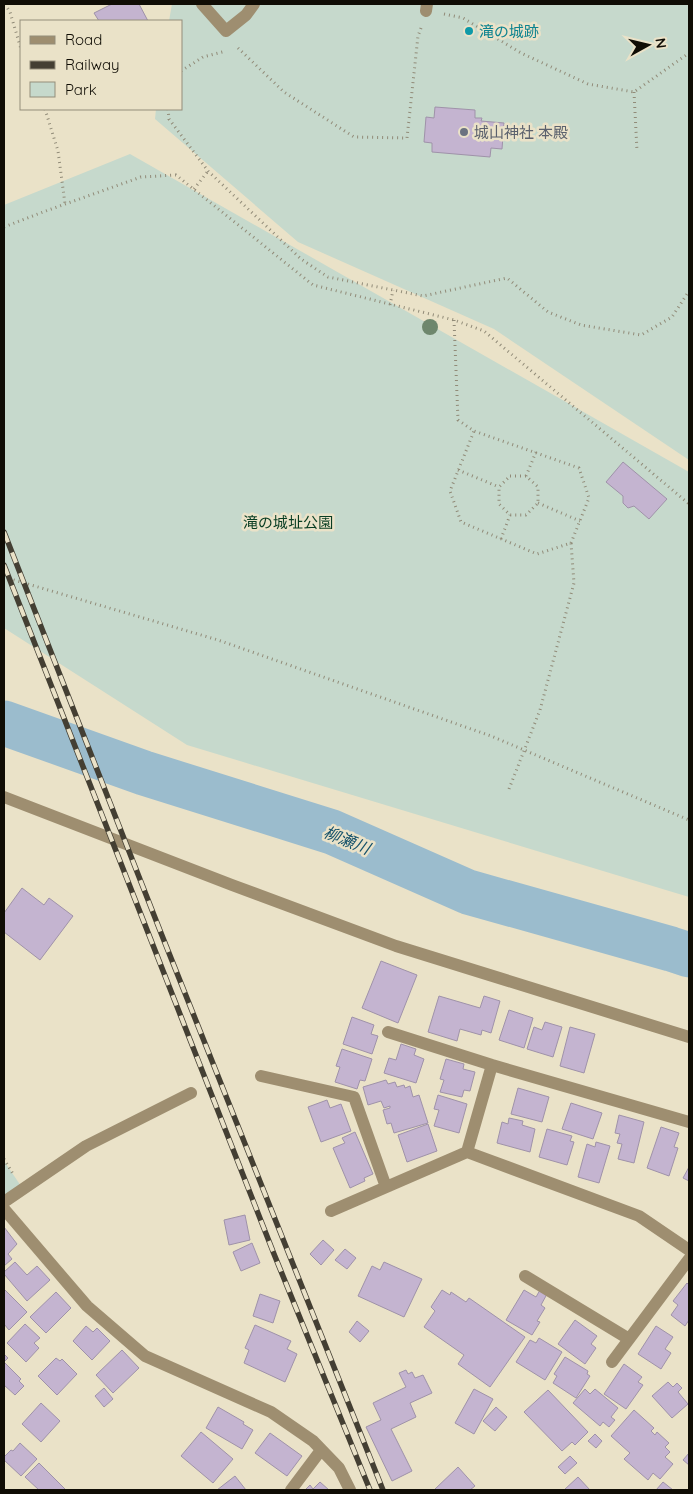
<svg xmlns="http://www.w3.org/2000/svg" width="693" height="1494" font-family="Quicksand,'Noto Sans JP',sans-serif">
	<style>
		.green { fill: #c6d9cc }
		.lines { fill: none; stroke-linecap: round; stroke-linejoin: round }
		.river { stroke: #9bbccd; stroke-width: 45 }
		.building { fill: #c4b4d0; stroke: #9f92a9 }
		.path { stroke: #918b78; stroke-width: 3; stroke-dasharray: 1 4; stroke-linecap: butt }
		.minor { stroke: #9e8e70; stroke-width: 12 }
		.rail-casing { stroke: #443f33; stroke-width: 5.5 }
		.rail { stroke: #eae2c8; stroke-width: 4; stroke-dasharray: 11; stroke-linecap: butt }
		.tree { fill: #6e876d }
		.culture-dot { fill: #0f9aa8; stroke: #eae2c8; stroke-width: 2 }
		.worship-dot { fill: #6b7280; stroke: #eae2c8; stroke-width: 2 }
		.labels { text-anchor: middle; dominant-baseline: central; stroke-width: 5; stroke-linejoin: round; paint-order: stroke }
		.culture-label { font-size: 15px; fill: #0d838f; stroke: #eae2c8; text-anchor: start }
		.worship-label { font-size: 15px; fill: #5b616d; stroke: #eae2c8; text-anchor: start }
		.park-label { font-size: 15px; fill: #083d22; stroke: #eae2c8 }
		.water-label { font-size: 16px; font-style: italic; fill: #14516a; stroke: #eae2c8 }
	</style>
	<rect width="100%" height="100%" fill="#eae2c8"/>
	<path class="green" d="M172,4H689V460L494,329L298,242L155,119L156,109H181V21H169Z
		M130,154L689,472V897L187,745L4,628V205Z
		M4,1161L23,1189L4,1202Z"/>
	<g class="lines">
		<path class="river" d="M4,723L144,773L332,832L468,892L671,949L689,955"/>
	</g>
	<path class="building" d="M112,4H139L148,21H99L94,13Z
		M435,107L475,110V118H482L481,121L504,123L502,149L491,148L490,157L432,152V143L424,142L426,117L434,118Z
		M623,462L667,499L649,519L634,506L628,508L623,503V496L606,482Z
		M22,888L44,905L49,898L73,916L40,960L4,932V913Z
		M381,961L417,975L398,1023L362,1008Z
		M439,996L480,1008L484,996L500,1001L491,1033L482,1030L481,1035L460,1029L457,1041L428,1032Z
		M509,1010L533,1018L524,1048L499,1040Z
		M352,1017L374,1025L371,1034L378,1036L372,1054L343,1044Z
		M545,1022L562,1027L553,1057L527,1049L534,1027L542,1030Z
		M570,1027L595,1034L584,1073L560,1066Z
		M401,1044L416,1049L414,1055L424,1059L416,1083L384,1073L389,1058L396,1060Z
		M342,1049L372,1059L365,1081L360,1080L357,1089L335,1082L340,1067L336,1066Z
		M446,1059L464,1064L463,1069L475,1072L470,1091L464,1090L462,1097L440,1092L444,1080L440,1079Z
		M386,1080L388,1084L395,1082L397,1087L404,1085L405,1088L410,1086L413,1097L419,1095L428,1123L394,1133L391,1123L387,1124L383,1110L390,1108V1106L384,1108L381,1101L368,1105L363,1087Z
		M518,1088L549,1097L542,1122L511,1114Z
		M438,1095L467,1104L459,1133L434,1126L439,1110L434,1109Z
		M327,1100L330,1108L341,1104L351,1131L321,1142L308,1107Z
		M571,1103L602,1113L593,1139L562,1129Z
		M619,1115L644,1122L634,1163L618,1159L622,1144L617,1143L620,1134L615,1133Z
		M509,1118L523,1121L522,1125L535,1129L530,1152L497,1143L502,1122L508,1124Z
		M428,1124L437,1151L407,1162L398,1135Z
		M661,1127L679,1133L674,1147L678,1148L669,1176L647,1168Z
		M547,1129L572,1136L570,1141L574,1142L567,1165L539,1157Z
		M355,1132L373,1174L364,1178L365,1181L350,1188L333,1148L345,1143L342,1138Z
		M596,1142L610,1146L599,1183L578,1177L587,1144L595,1147Z
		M689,1167V1181L683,1178Z
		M245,1215L250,1240L229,1245L224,1220Z
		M4,1227L17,1244L8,1254L12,1259L4,1266Z
		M323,1240L334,1250L321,1265L310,1254Z
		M252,1243L260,1263L241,1271L233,1252Z
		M345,1249L356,1258L347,1269L335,1260Z
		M15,1262L27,1275L37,1266L50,1280L27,1301L4,1274V1272Z
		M384,1262L422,1279L404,1317L358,1296L372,1266L380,1270Z
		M687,1283L689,1285V1320L685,1326L671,1315L678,1305L673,1301Z
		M4,1289L27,1312L9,1330L4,1324Z
		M442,1290L450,1295L451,1292L466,1302L469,1298L525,1337L490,1387L458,1364L464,1355L424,1327L435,1311L431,1307Z
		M524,1290L536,1297L540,1290L547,1294L541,1305L545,1308L537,1321L540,1322L532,1335L506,1320Z
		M56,1292L71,1308L46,1333L30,1317Z
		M260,1294L280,1301L273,1323L253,1316Z
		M575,1320L597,1336L591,1344L596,1348L585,1364L558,1344Z
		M357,1321L369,1331L360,1342L349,1332Z
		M25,1324L40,1338L34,1343L39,1348L26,1362L7,1343Z
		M255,1325L291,1341L287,1349L297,1354L285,1382L244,1363L249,1350L245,1348Z
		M86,1326L93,1332L97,1328L110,1341L92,1360L73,1341Z
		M656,1326L673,1337L665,1349L671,1353L661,1369L638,1354Z
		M539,1338L562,1352L545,1380L516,1362L530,1340L536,1343Z
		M122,1350L139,1368L113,1393L96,1375Z
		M4,1354L8,1358L4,1362L21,1379L19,1381L24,1386L15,1395L4,1385Z
		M565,1357L588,1371L587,1374L590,1376L576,1398L553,1383L557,1376L554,1374Z
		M56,1358L60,1361L62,1359L77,1374L57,1395L38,1376Z
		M624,1364L642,1377L638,1382L643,1385L626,1409L604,1394Z
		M406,1370L408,1374L412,1372L415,1378L423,1375L432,1393L410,1403L416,1417L391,1429L412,1471L392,1481L366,1427L381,1420L373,1403L406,1387L399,1373Z
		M668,1382L673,1387L677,1383L682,1388L678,1392L688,1404L672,1418L652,1396Z
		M104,1388L113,1399L104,1407L95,1396Z
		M474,1389L493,1399L474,1434L455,1423Z
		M585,1389L590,1394L595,1389L618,1408L611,1417L615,1420L609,1427L603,1422L600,1426L573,1403Z
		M548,1390L588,1432L575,1445L572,1442L562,1451L524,1412Z
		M41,1403L60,1421L41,1442L22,1424Z
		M218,1407L244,1422L243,1424L253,1430L242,1449L206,1428Z
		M496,1407L507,1417L495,1431L483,1421Z
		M634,1410L654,1428L651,1431L655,1435L657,1432L669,1443L665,1447L670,1452L665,1457L673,1464L660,1479L653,1473L648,1480L624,1459L630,1453L611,1436Z
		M201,1432L233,1459L213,1483L181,1456Z
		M270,1433L302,1456L287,1476L255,1453Z
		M595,1434L602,1441L596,1448L588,1441Z
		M20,1443L37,1459L21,1476L4,1460V1457L11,1450L13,1451Z
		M689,1453V1465L683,1460Z
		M570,1456L577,1463L565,1474L558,1467Z
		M39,1463L65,1489L64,1490H39L25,1477Z
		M458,1467L475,1486L470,1490H434Z
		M235,1476L246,1490H217Z
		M578,1477L590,1490H564Z
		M320,1482L329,1490H305L310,1485L313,1489Z
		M663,1482L673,1490H656Z"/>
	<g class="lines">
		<path class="path" d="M5,4L10,12L21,49
			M444,14L463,18L521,53L588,84L634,92L689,53
			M238,48L284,92L354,137L407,138L418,36L421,28
			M181,71L203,57L226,51
			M634,92L637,151
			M45,109L58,151L65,204
			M168,109L169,119L208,171L301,259L328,277L423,296L507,278L548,312L581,325L641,335L672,317L689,291
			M194,189L208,171
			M4,227L43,212L141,177L176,175L313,285L454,320L484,331L689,504
			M390,305L393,290
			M454,320L458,420L474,431L579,468L589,498L571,543L537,554L461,522L450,491L474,431
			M458,470L499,487
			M510,476H526L538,487V503L526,515H510L499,504V487Z
			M526,476L536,452
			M538,503L580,521
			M501,539L510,515
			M4,577L218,640L491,736L689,820
			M509,789L540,710L574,583L571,543
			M4,1159L13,1174"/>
		<path class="minor" d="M202,4L226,31L246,15L254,4
			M426,11L427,4
			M4,797L232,885L396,946L689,1037
			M388,1032L492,1065L689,1122
			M261,1076L354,1097L386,1187
			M467,1152L492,1065
			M4,1202L86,1146L191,1093
			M4,1209L87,1306L145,1356L271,1412L313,1441L339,1468L350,1490
			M331,1211L467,1152L639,1216L689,1250
			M525,1276L629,1339
			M612,1362L689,1259
			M291,1490L321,1450"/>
		<g class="rail-casing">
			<path id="rail" d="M4,532L161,933L383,1490
				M4,565L274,1254L370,1490"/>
		</g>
		<use href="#rail" class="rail"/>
	</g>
	<circle class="tree" cx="430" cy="327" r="8"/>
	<circle class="culture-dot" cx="469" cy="31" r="5"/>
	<circle class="worship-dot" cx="464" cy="132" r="5"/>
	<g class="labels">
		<g class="culture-label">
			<text x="479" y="31">滝の城跡</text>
		</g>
		<g class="worship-label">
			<text x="474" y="132">城山神社 本殿</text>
		</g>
		<g class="park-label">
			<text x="288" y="522">滝の城址公園</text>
		</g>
		<g class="water-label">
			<text transform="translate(347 840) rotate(22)">柳瀬川</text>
		</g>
	</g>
	<rect width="693" height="1494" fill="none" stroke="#100d05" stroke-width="10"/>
	<rect x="20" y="20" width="162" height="90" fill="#eae2c8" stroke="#938d7a"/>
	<rect x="30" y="36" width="25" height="8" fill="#9e8e70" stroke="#938d7a"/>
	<text x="65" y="45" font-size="15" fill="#100d05">Road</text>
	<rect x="30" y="61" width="25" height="8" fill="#443f33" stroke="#938d7a"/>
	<text x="65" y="70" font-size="15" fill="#100d05">Railway</text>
	<rect x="30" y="82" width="25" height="15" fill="#c6d9cc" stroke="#938d7a"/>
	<text x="65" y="95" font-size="15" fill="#100d05">Park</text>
	<g transform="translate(648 45) rotate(82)" stroke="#eae2c8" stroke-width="4" paint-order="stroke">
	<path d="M0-4L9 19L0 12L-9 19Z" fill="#100d05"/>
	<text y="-8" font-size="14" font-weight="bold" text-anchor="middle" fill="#100d05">N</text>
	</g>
</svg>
